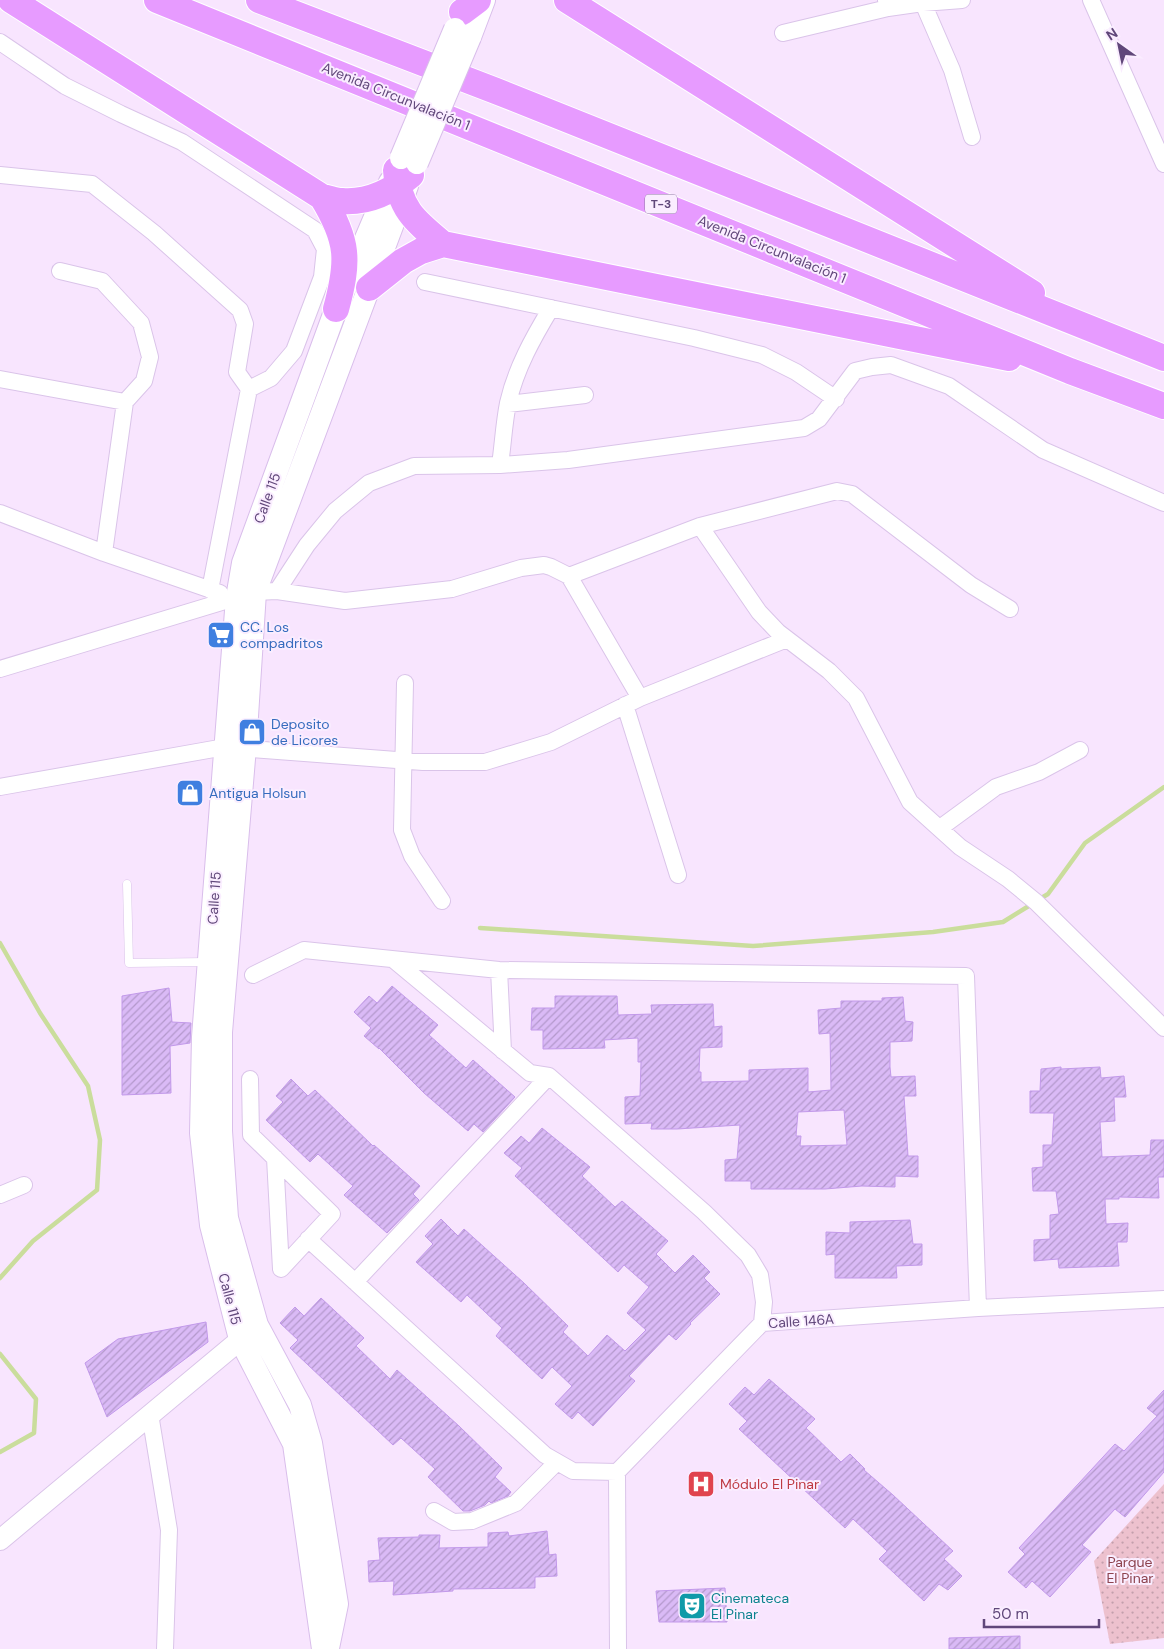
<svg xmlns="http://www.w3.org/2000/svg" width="1164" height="1649" font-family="'DM Sans',sans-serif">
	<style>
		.park { fill: url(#park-dots) }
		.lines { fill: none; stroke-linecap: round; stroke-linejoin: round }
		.stream { stroke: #cadd9c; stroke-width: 4.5 }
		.building { fill: url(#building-hatch); stroke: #c299ea; fill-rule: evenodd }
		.service-casing { stroke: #dac4e9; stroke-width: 9 }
		.minor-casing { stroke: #dac4e9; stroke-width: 18 }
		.tertiary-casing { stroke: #dac4e9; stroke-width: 22 }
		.secondary-casing { stroke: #d9beeb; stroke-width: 24 }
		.primary-casing { stroke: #fff; stroke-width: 28 }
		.service { stroke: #fff; stroke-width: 8 }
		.minor { stroke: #fff; stroke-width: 16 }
		.tertiary { stroke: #fff; stroke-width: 20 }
		.secondary { stroke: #fff; stroke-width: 22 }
		.primary { stroke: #e79bff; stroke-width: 26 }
		.secondary-bridge-casing { stroke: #d9beeb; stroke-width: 24; stroke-linecap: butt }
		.secondary-bridge { stroke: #fff; stroke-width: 22 }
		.labels { text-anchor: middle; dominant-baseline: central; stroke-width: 4; stroke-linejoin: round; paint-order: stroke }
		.shield { fill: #faedff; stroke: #8e79a2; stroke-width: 1 }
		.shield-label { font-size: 12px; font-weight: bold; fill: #60477a }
		.street-label { font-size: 14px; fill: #60477a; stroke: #faedff }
		.shop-label { font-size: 14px; fill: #366cbe; stroke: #faedff; text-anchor: start }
		.health-label { font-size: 14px; fill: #be3a42; stroke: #faedff; text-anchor: start }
		.park-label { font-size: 14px; fill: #8d434f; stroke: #faedff }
		.culture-label { font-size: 14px; fill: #0d838f; stroke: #faedff; text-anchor: start }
	</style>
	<defs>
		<pattern id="park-dots" width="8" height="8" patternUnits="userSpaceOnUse" patternTransform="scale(1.25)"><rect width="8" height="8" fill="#edc1ce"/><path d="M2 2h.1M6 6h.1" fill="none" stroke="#c39fac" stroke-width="1.8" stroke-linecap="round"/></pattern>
		<pattern id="building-hatch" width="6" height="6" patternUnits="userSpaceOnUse" patternTransform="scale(1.25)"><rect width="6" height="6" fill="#dabaf6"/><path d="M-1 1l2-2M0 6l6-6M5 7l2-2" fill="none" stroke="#b499cc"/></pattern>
	</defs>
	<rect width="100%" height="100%" fill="#f8e5fe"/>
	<path class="park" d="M1164,1484V1638L1110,1644L1094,1561Z"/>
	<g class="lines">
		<path class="stream" d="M1038,900L1048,894L1085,843L1164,787
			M480,928L753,946L933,932L1003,922L1032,904
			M0,943L40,1013L88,1086L100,1140L97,1190L33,1241L0,1278
			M0,1354L36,1399L34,1433L0,1452"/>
	</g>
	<path class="building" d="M392,986L438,1025L429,1035L466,1068L473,1060L515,1097L483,1132L474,1124L468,1131L424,1093L379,1048V1049L364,1036L371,1028L354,1012L369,996L377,1003Z
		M169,988L172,1022L191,1023L190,1043L170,1046L171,1093L122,1095V996Z
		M555,996H617L618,1015L652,1014L651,1005L713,1004L714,1027L722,1026V1047L700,1048L699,1072H701V1082L749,1081V1070L808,1068V1092L831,1090L830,1033L819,1034L818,1010L841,1008V1001H882V998L903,997L905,1021L913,1022L912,1041L890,1042V1067L891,1077L915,1076L916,1096H904L908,1156H918V1177L895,1176V1187L862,1186L825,1189H751V1181H725V1160L737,1159L740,1125L677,1129H651L652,1123L625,1124V1097L640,1096L641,1062H638V1038L604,1040L605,1048L543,1049V1030H531L532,1008H555ZM844,1110L847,1145L800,1146L801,1136H796L798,1112Z
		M1061,1067V1069L1100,1067L1101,1078L1124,1076L1126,1097H1114L1115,1121L1100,1122L1102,1157L1150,1155L1151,1140H1164V1177H1158L1159,1198L1119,1197V1199H1105L1106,1224L1128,1223L1127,1242H1117L1119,1266L1059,1268L1058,1259L1034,1261V1240L1050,1239V1215L1059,1214L1056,1191H1033L1032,1168L1043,1167V1145H1052L1054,1113H1030V1091H1040L1041,1069Z
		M291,1079L308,1096L315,1090L373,1146L374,1145L420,1186L413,1194L419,1200L387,1233L344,1195L353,1186L318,1154L310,1162L266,1120L283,1102L276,1096Z
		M542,1128L590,1167L582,1176L615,1207L622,1201L668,1241L656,1254L675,1273L693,1255L710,1272L704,1278L720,1294L690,1323L691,1324L676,1340L669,1334L629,1376L635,1381L593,1426L578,1412L572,1419L555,1404L572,1386L552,1367L542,1379L496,1336L502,1328L467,1295L461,1302L416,1262L433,1244L425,1236L441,1219L458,1236L464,1229L524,1283L568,1326L563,1332L588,1356L607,1335L625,1351L646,1330L627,1313L649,1287L624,1265L618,1272L515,1176L522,1168L504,1153L521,1136L529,1143Z
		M910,1220L913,1244H922V1265L896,1266L897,1278H835V1254L826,1255V1232L850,1233V1222Z
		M321,1298L364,1338L356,1346L390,1379L397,1370L459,1426L502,1468L495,1477L511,1492L508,1496L491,1503L489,1501L485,1505L470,1511H463L428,1477L435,1469L401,1438L393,1445L290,1348L298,1340L280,1323L295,1307L304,1316Z
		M206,1322L208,1342L107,1417L85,1363L118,1339Z
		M769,1379L815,1419L806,1428L841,1462L850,1454L865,1469L864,1470L893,1495L953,1551L944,1559L962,1576L948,1590L939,1584L924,1601L879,1559L887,1551L853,1519L845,1528L739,1429L747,1421L729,1404L745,1387L754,1395Z
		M1164,1390V1472L1125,1517L1115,1509L1082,1545L1091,1552L1050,1597L1032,1581L1026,1588L1008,1572L1025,1554L1019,1548L1115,1444L1124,1451L1157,1416L1147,1408Z
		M547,1531L549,1555L556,1554L557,1576L535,1577V1588L453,1589V1591L393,1595L394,1581L369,1582L368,1561L380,1560L378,1538L419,1537V1535H440L439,1548L488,1547V1533L508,1532L509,1536Z
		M725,1588L727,1622H659L656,1591Z
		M1020,1636V1649H949V1638Z"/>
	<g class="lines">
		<g class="service-casing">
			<path id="service" d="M127,884L129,963L207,962"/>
		</g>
		<g class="minor-casing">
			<path id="minor" d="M886,0L888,8L923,3L962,0
				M1091,0L1164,164
				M923,3L952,70L972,137
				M783,33L888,8
				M0,42L65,86L121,114L182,142L315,230L325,249L322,277L294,351L271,378L249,389
				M0,175L92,184L154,233L240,310L245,324L237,372L249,389L210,590
				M60,271L102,281L141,323L150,357L144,381L125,402
				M425,282L694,338L762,355L796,372L836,399
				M0,379L125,402L104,553
				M508,404L585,395
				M500,465C503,444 504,423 508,403C516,368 533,338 551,308
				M0,513L104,553L220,593
				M700,526L759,612L778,632L829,671L856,698L910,802L960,847L1008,879L1036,902L1164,1028
				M569,576L700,526L837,491L852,494L971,585L1010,609
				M277,591L307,545L335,511L369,483L414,466L500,465L568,460L804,428L819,419L855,371L872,367L891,365L949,386L1043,450L1164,503
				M0,669L255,592L277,591L345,601L452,589L521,568L544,565L551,567L569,576L640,698
				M405,683L402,830L412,856L442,901
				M625,705L678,875
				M0,787L225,747L423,762H485L551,742L640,698L787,639
				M940,828L996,787L1039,772L1080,750
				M394,960L530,1073L549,1076L704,1212L748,1255L760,1275L764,1302L762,1323
				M499,970L503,1051
				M253,975L304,950L499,970L966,976L978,1308
				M250,1079L251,1135L332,1214L281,1269L275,1158
				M0,1195L24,1185
				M308,1239L545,1455L573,1471L617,1472
				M355,1282L549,1076
				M150,1414L169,1530L165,1649
				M434,1511L453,1522L472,1521L516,1503L557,1462
				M618,1649L617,1472L762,1323L978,1308L1164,1299"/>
		</g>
		<g class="tertiary-casing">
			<path id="tertiary" d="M0,1540L252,1330"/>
		</g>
		<g class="secondary-casing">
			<path id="secondary" d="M470,37L484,0
				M328,1648L337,1604L311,1443L300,1405L257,1325L227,1218L221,1131V1032L245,747L255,592L407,186
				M323,1649L294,1444L240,1339L211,1225L201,1133L203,1037L237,598L243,563L336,309L390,182"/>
		</g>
		<g class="primary-casing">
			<path id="primary" d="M11,0L322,197C329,198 336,201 342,201C368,203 392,191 411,175
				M157,0L1070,371L1164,406
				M259,0L496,91L1164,358
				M567,0L1032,293
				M462,12L478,0
				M396,170C399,209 415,221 443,244
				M322,197C349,241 349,261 336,309
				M369,288L403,261L421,251L443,244L1009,358"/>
		</g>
		<use href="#service" class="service"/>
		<use href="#minor" class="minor"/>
		<use href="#tertiary" class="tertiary"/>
		<use href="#secondary" class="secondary"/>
		<use href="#primary" class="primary"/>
		<g class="secondary-bridge-casing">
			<path id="secondary-bridge" d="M401,158L455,29
				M417,163L470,37"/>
		</g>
		<use href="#secondary-bridge" class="secondary-bridge"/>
	</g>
	<defs>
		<g id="supermarket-square" transform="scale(1.4375)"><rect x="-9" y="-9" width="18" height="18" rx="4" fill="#3f7fe0" stroke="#faedff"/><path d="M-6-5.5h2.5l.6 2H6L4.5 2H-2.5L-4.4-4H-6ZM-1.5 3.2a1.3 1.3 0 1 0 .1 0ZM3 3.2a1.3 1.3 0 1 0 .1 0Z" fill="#fff"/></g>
		<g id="shop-square" transform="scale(1.4375)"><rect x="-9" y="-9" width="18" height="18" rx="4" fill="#3f7fe0" stroke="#faedff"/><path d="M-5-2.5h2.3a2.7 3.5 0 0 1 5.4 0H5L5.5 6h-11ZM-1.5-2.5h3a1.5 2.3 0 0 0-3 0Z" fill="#fff"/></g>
		<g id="hospital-square" transform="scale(1.4375)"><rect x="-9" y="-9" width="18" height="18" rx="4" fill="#e0444e" stroke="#faedff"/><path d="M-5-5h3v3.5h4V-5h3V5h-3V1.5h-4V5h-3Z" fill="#fff"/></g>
		<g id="theatre-square" transform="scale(1.4375)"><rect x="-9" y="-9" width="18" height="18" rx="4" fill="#0f9aa8" stroke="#faedff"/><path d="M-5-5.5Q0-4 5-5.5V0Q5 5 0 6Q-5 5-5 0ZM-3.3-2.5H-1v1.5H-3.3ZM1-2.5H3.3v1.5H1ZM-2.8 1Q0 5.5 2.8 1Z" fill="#fff"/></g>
	</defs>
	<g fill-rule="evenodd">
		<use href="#supermarket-square" x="221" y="635"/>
		<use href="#shop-square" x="252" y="732"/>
		<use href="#shop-square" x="190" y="793"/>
		<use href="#hospital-square" x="701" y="1484"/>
		<use href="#theatre-square" x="692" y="1606"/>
	</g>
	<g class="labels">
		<rect class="shield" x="645" y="194.5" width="32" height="19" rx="4"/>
		<g class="shield-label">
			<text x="661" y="204">T-3</text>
		</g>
		<g class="street-label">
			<text transform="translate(396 96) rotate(22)">Avenida Circunvalación 1</text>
			<text transform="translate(772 249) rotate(22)">Avenida Circunvalación 1</text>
			<text transform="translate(267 498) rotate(-70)">Calle 115</text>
			<text transform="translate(214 898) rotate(-86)">Calle 115</text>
			<text transform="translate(230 1299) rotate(75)">Calle 115</text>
			<text transform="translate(801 1321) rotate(-4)">Calle 146A</text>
		</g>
		<g class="shop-label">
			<text x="240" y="627">CC. Los<tspan x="240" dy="16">compadritos</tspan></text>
			<text x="271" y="724">Deposito<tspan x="271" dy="16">de Licores</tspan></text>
			<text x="209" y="793">Antigua Holsun</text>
		</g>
		<g class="health-label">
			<text x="720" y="1484">Módulo El Pinar</text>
		</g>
		<g class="park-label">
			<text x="1130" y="1562">Parque<tspan x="1130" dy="16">El Pinar</tspan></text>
		</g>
		<g class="culture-label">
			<text x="711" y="1598">Cinemateca<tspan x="711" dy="16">El Pinar</tspan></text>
		</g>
	</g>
	<g transform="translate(1119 45) rotate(327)" stroke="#faedff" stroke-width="4" paint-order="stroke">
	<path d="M0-4L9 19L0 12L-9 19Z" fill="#60477a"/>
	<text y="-8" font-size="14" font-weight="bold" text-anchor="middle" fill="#60477a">N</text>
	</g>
	<path d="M984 1619v8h115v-8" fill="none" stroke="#60477a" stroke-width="2.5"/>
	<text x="992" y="1619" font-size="15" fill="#60477a" stroke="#faedff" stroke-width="4" paint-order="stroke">50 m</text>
</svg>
